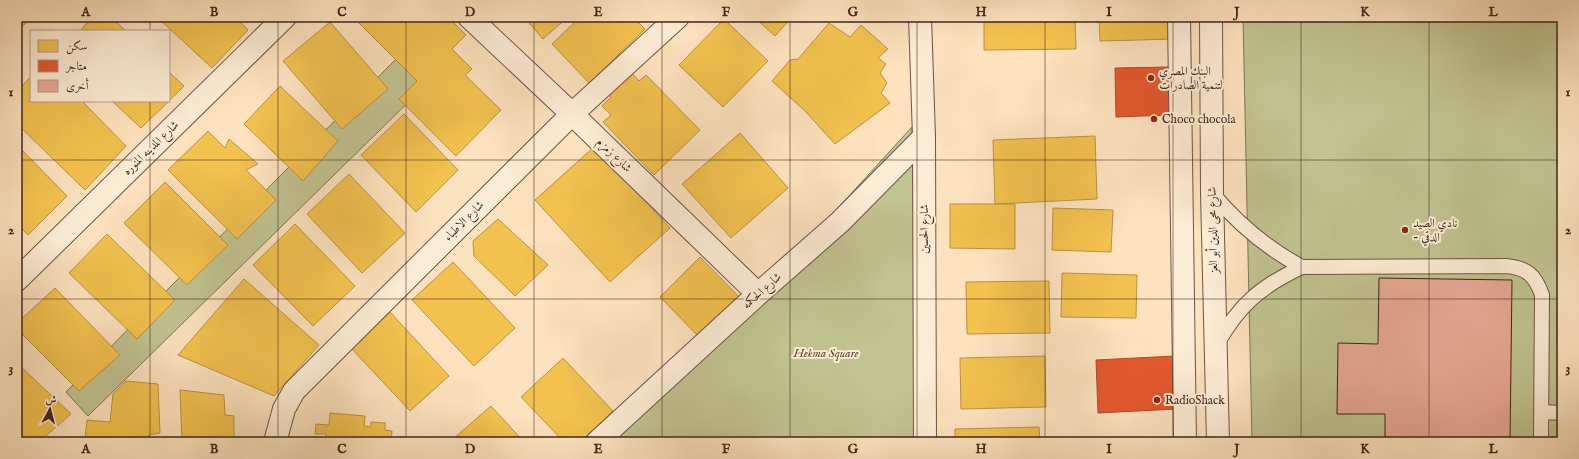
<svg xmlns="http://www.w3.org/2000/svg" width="1579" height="459" font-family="'IM FELL English',Amiri,serif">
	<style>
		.green { fill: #c1c390; stroke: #807455 }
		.homes { fill: #f2c14e; stroke: #bc923e }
		.shops { fill: #e4572e; stroke: #b24828 }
		.building { fill: #e7a793; stroke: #3f251a }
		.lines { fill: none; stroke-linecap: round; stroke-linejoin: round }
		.service-casing { stroke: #6e5443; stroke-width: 16 }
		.minor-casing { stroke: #6e5443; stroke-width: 24 }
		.service { stroke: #fdecd5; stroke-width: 14 }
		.minor { stroke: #fdecd5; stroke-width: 22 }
		.grid { fill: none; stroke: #3f251a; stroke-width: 1; stroke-opacity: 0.55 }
		.poi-dot { fill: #8f2418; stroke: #fdecd5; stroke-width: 1.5 }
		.labels { text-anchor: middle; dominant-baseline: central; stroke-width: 4; stroke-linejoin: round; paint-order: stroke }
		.poi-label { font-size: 12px; fill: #3f251a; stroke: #fdecd5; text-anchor: start }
		.street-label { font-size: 12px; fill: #3f251a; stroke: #fdecd5 }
		.park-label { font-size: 12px; font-style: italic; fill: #604c38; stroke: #fdecd5 }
		.neatline { fill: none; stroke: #3f251a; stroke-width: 1.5 }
		.grid-label { font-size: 13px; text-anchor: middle; font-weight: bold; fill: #3f251a }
	</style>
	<rect width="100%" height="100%" fill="#fce2be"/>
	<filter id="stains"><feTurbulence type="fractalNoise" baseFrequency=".005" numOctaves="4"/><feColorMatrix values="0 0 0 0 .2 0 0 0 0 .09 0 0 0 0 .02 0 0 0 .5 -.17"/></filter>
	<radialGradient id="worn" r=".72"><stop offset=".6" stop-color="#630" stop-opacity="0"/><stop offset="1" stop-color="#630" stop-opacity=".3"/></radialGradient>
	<path class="green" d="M1243,17H1562V442H1252Z
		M401,54L428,83L88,416L66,392Z
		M912,127L918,442H598L783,268Z"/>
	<path class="homes" d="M17,17H34L17,30Z
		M92,17H111L126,31H80Z
		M157,17H236L248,30L212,68Z
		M353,17H448L466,35L452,49L472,69L465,75L501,110L456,156L399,99L417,81Z
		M524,17H568L543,39Z
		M580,17H633L645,29L589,83L552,44Z
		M754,17H792L775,36Z
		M984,17H1075L1076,49L984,50Z
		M1099,17H1174L1175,39L1100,41Z
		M724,19L768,61L723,107L679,65Z
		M330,22L388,89L342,129L283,61Z
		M829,23L850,37L861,25L888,49L878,58L886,64L880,73L887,83L881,93L890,103L835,144L806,112L772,81L790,60L798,59Z
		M630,71L639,81L646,75L700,130L654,175L603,122L611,115L602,106L611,97L607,93Z
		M169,72L184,86L169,101Z
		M31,76V101H82L126,146L85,190L17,124V92Z
		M280,86L338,141L303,181L244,124Z
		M112,101H169L141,128Z
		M404,114L458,170L416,212L361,155Z
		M208,131L225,148L229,139L258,164L246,170L276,200L237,239L168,170Z
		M740,133L788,188L731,238L682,184Z
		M1095,136L1097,199L995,204L993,140Z
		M17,145L67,196L28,235L17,224Z
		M595,146L670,228L610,282L535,200Z
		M349,174L405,233L362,273L307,214Z
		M165,182L228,245L187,285L124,223Z
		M950,204H1015V249L950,248Z
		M1053,208L1113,210L1111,252L1052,250Z
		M498,219L548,265L515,296L474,256L473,241Z
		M295,224L355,286L313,326L253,265Z
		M107,234L175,300L137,339L69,273Z
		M17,251L22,255L17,261Z
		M700,257L741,299L700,338L660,297Z
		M453,262L515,328L474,366L412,300Z
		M1062,273L1137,275L1136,318L1061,317Z
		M244,279L319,345L274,396L178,355Z
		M1049,281L1050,333L967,334L966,282Z
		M55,288L120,355L79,391L17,329V323Z
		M390,312L449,376L410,411L351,348Z
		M1045,356L1046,407L961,409L960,358Z
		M563,358L613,411L580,442H564L521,397Z
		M17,363L71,414L39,442H17Z
		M126,381L158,384L160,433L149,435V442H67L72,438H85L87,420L110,422L113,394Z
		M180,390L224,395L225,415L234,416V442H182Z
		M491,406L524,442H453V439Z
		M330,413L365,416L364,426L371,427V422L385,423V430L392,431L391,442H315V440L326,441V434H315L316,424L329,425Z
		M1039,427L1040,442H955V429Z"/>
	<path class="shops" d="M1168,67L1170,115L1116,117L1115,68Z
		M1175,356L1177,409L1098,413L1096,360Z
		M1116,440H1173V442H1116Z"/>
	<path class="building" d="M1379,278L1512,280L1510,442H1385V414H1337L1338,343L1378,344Z"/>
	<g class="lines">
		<g class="service-casing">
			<path id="service" d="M1212,193C1238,224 1266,248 1302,267
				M1217,344C1239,305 1261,286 1302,267L1506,266C1527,268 1535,275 1542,295L1541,442
				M1542,412L1562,413"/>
		</g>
		<g class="minor-casing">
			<path id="minor" d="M469,17L572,114L758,294
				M920,17L924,137L925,442
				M1179,17L1185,442
				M1211,17L1212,193L1218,442
				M17,280L285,17
				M275,442L284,409L294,391L572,114L678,17
				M597,442L758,294L840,222L924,137"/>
		</g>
		<use href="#service" class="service"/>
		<use href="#minor" class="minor"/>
	</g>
	<path class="grid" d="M150,17V31M278,17V442M406,17V442M534,17V442M662,17V442M790,17V442M917,17V442M1045,17V442M1173,17V442M1301,17V442M1429,17V442M150,101V442M17,160H1562M17,299H1562"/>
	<g class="poi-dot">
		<circle cx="1151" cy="78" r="4"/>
		<circle cx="1154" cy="119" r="4"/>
		<circle cx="1405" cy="230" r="4"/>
		<circle cx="1157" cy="400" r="4"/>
	</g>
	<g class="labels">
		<g class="poi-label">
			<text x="1159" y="71">البنك المصري<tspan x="1159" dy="14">لتنمية الصادرات</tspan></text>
			<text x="1162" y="119">Choco chocola</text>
			<text x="1413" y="223">نادي الصيد<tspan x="1413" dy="14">- الدقي</tspan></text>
			<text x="1165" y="400">RadioShack</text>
		</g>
		<g class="street-label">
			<text transform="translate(151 148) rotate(-44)">شارع المدينه المنوره</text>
			<text transform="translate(614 155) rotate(44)">شارع زمزم</text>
			<text transform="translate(464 221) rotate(-45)">شارع الاطباء</text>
			<text transform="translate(924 229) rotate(-90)">شارع الحسين</text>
			<text transform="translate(1213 230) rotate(-91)">شارع محى الدين أبو العز</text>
			<text transform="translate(762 291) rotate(-42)">شارع الحكمه</text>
		</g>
		<g class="park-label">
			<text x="826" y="353">Hekma Square</text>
		</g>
	</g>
	<rect width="1579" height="459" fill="none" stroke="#fce2be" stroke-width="44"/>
	<rect x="30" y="30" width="140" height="72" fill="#fdecd5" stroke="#b19c8a"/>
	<rect x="38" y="40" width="20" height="12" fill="#f2c14e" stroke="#b19c8a"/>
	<text x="66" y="50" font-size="12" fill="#3f251a">سكن</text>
	<rect x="38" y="60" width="20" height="12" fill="#e4572e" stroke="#b19c8a"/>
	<text x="66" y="70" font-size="12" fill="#3f251a">متاجر</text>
	<rect x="38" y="80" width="20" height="12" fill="#e7a793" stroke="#b19c8a"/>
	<text x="66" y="90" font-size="12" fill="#3f251a">أخرى</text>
	<g transform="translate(50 409) rotate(7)" stroke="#fdecd5" stroke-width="3" paint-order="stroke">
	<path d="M0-3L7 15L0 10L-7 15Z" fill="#3f251a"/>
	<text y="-6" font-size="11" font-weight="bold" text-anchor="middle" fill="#3f251a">ش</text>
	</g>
	<rect x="22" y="22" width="1535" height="415" class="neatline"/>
	<g class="grid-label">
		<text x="86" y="16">A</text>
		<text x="214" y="16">B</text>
		<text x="342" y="16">C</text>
		<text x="470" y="16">D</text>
		<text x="598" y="16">E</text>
		<text x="726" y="16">F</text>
		<text x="853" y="16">G</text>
		<text x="981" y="16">H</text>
		<text x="1109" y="16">I</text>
		<text x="1237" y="16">J</text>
		<text x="1365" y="16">K</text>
		<text x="1493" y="16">L</text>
		<text x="11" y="96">1</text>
		<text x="1568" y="96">1</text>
		<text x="11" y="234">2</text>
		<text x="1568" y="234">2</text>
		<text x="11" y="372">3</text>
		<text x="1568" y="372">3</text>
		<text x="86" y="453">A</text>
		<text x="214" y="453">B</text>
		<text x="342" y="453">C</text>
		<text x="470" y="453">D</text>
		<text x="598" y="453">E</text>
		<text x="726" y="453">F</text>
		<text x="853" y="453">G</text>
		<text x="981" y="453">H</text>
		<text x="1109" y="453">I</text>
		<text x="1237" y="453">J</text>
		<text x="1365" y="453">K</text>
		<text x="1493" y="453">L</text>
	</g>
	<rect width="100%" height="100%" filter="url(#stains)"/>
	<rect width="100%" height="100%" fill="url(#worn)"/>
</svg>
